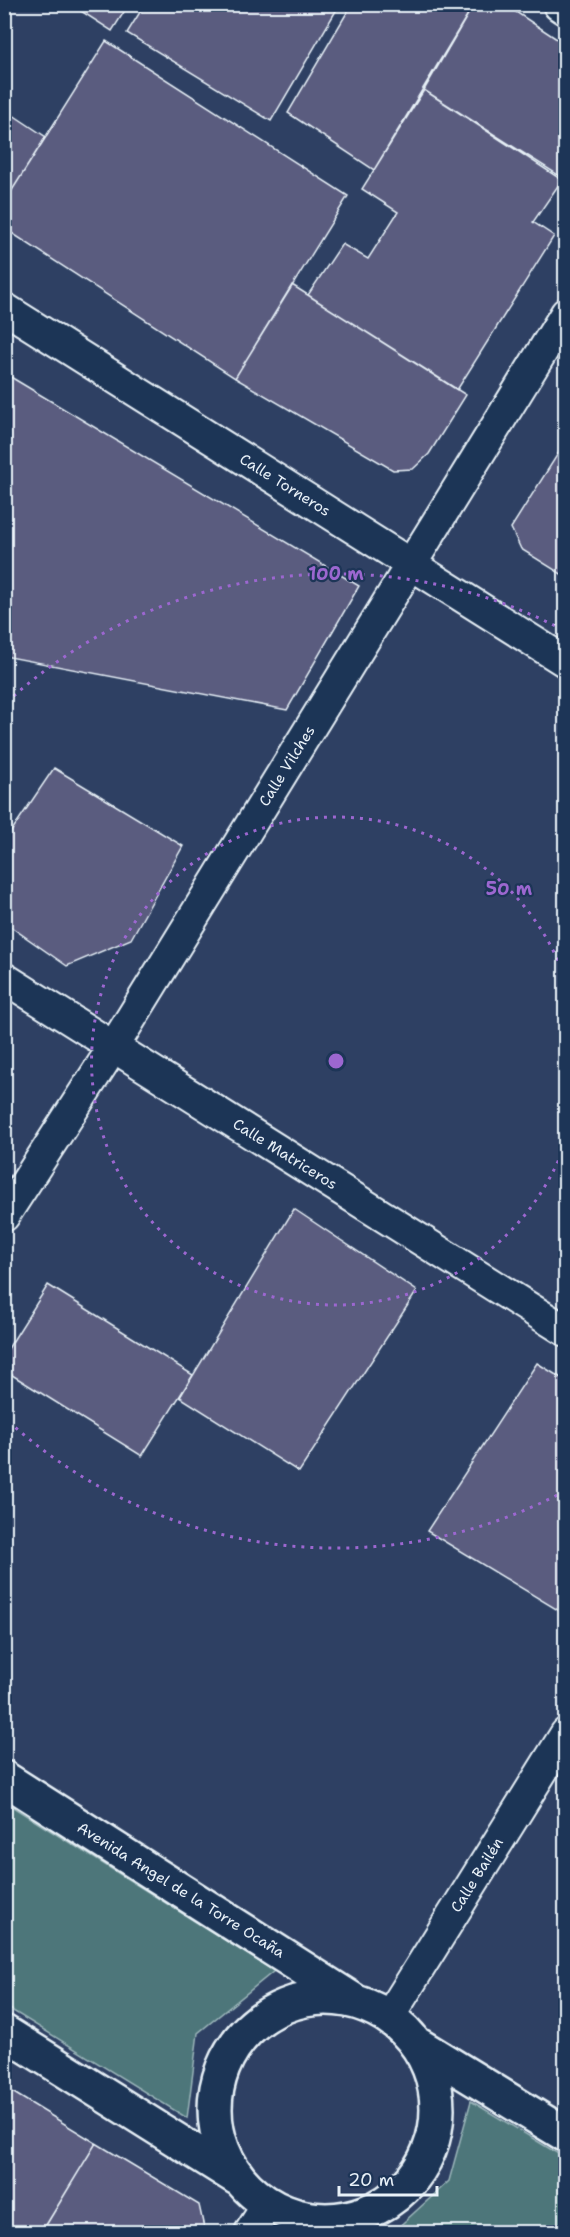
<svg xmlns="http://www.w3.org/2000/svg" width="570" height="2237" font-family="'Shantell Sans',sans-serif">
	<style>
		.built { fill: #2f4163 }
		.green { fill: #4d767a; stroke: #9ab4b9; stroke-width: 1.5 }
		.building { fill: #5a5c7f; stroke: #e8f1f8; stroke-width: 1.5 }
		.lines { fill: none; stroke-linecap: round; stroke-linejoin: round }
		.minor-casing { stroke: #e8f1f8; stroke-width: 34 }
		.tertiary-casing { stroke: #e8f1f8; stroke-width: 38 }
		.minor { stroke: #1d3557; stroke-width: 30 }
		.tertiary { stroke: #1d3557; stroke-width: 33 }
		.ring { fill: none; stroke: #9c67d0; stroke-width: 3; stroke-dasharray: 3 6 }
		.labels { text-anchor: middle; dominant-baseline: central; stroke-width: 4.5; stroke-linejoin: round; paint-order: stroke }
		.street-label { font-size: 15px; fill: #e8f1f8; stroke: #1d3557 }
		.centre { fill: #9c67d0; stroke: #1d3557; stroke-width: 3 }
		.ring-label { font-size: 18px; text-anchor: middle; font-weight: bold; fill: #9c67d0; stroke: #1d3557; stroke-width: 4.5; stroke-linejoin: round; paint-order: stroke }
	</style>
	<rect width="100%" height="100%" fill="#1d3557"/>
	<filter id="ink" filterUnits="userSpaceOnUse"><feTurbulence type="fractalNoise" baseFrequency=".0167" numOctaves="2"/><feDisplacementMap in="SourceGraphic" scale="12" xChannelSelector="R" yChannelSelector="G"/><feConvolveMatrix kernelMatrix="1 2 1 2 8 2 1 2 1" color-interpolation-filters="sRGB"/></filter>
	<g filter="url(#ink)">
		<path class="built" d="M5,5H565V2232H5Z"/>
		<path class="green" d="M5,1802L274,1971L198,2033L187,2118L5,2006Z
			M471,2101L565,2158V2232H393L449,2181Z"/>
		<path class="building" d="M70,4H129L112,31Z
			M145,4H340L271,121L127,33Z
			M352,4H474L374,170L288,113Z
			M474,4H504L566,45V180L424,90Z
			M106,41L348,196L235,378L4,228V203Z
			M424,90L562,180L533,222L554,236L457,390L308,295L342,244L368,259L398,212L362,189Z
			M4,109L46,137L4,203Z
			M292,285L466,395L429,454L413,469L393,470L235,378Z
			M4,373L359,586L287,710L4,656Z
			M566,441V577L521,549L511,528Z
			M54,768L183,846L131,939L67,966L4,922V842Z
			M294,1209L417,1291L299,1472L180,1397Z
			M48,1285L193,1375L142,1456L4,1370V1355Z
			M537,1363L566,1381V1615L427,1531Z
			M4,2087L96,2143L42,2232H4Z
			M96,2143L199,2205L205,2232H48L43,2230Z"/>
		<g class="lines">
			<g class="minor-casing">
				<path id="minor" d="M4,308L566,662
					M4,978L566,1331
					M4,1216L114,1046L566,313
					M389,2017L566,1733
					M250,2232L268,2204"/>
			</g>
			<g class="tertiary-casing">
				<path id="tertiary" d="M560,4L566,8
					M4,1778L353,2000
					M215 2109a111 111 0 1 1 222 0a111 111 0 1 1-222 0Z
					M4,2032L237,2178
					M417,2044L566,2135"/>
			</g>
			<use href="#minor" class="minor"/>
			<use href="#tertiary" class="tertiary"/>
		</g>
	</g>
	<g class="ring">
		<path d="M565 1144A244 244 0 1 1 565 978"/>
		<path d="M565 1491A487 487 0 0 1 7 1420M7 702A487 487 0 0 1 565 631"/>
	</g>
	<g class="labels">
		<g class="street-label">
			<text transform="translate(285 485) rotate(32)">Calle Torneros</text>
			<text transform="translate(287 766) rotate(-58)">Calle Vilches</text>
			<text transform="translate(285 1154) rotate(32)">Calle Matriceros</text>
			<text transform="translate(477 1875) rotate(-58)">Calle Bailén</text>
			<text transform="translate(181 1890) rotate(32)">Avenida Angel de la Torre Ocaña</text>
		</g>
	</g>
	<circle cx="336" cy="1061" r="9" class="centre"/>
	<g class="ring-label">
		<text x="336" y="580">100 m</text>
		<text x="509" y="895">50 m</text>
	</g>
	<rect width="570" height="2237" fill="none" stroke="#1d3557" stroke-width="24"/>
	<rect x="12" y="12" width="546" height="2213" fill="none" stroke="#e8f1f8" stroke-width="2" filter="url(#ink)"/>
	<path d="M339 2186v9h98v-9" fill="none" stroke="#e8f1f8" stroke-width="3"/>
	<text x="348" y="2186" font-size="18" fill="#e8f1f8" stroke="#1d3557" stroke-width="4.5" paint-order="stroke">20 m</text>
</svg>
